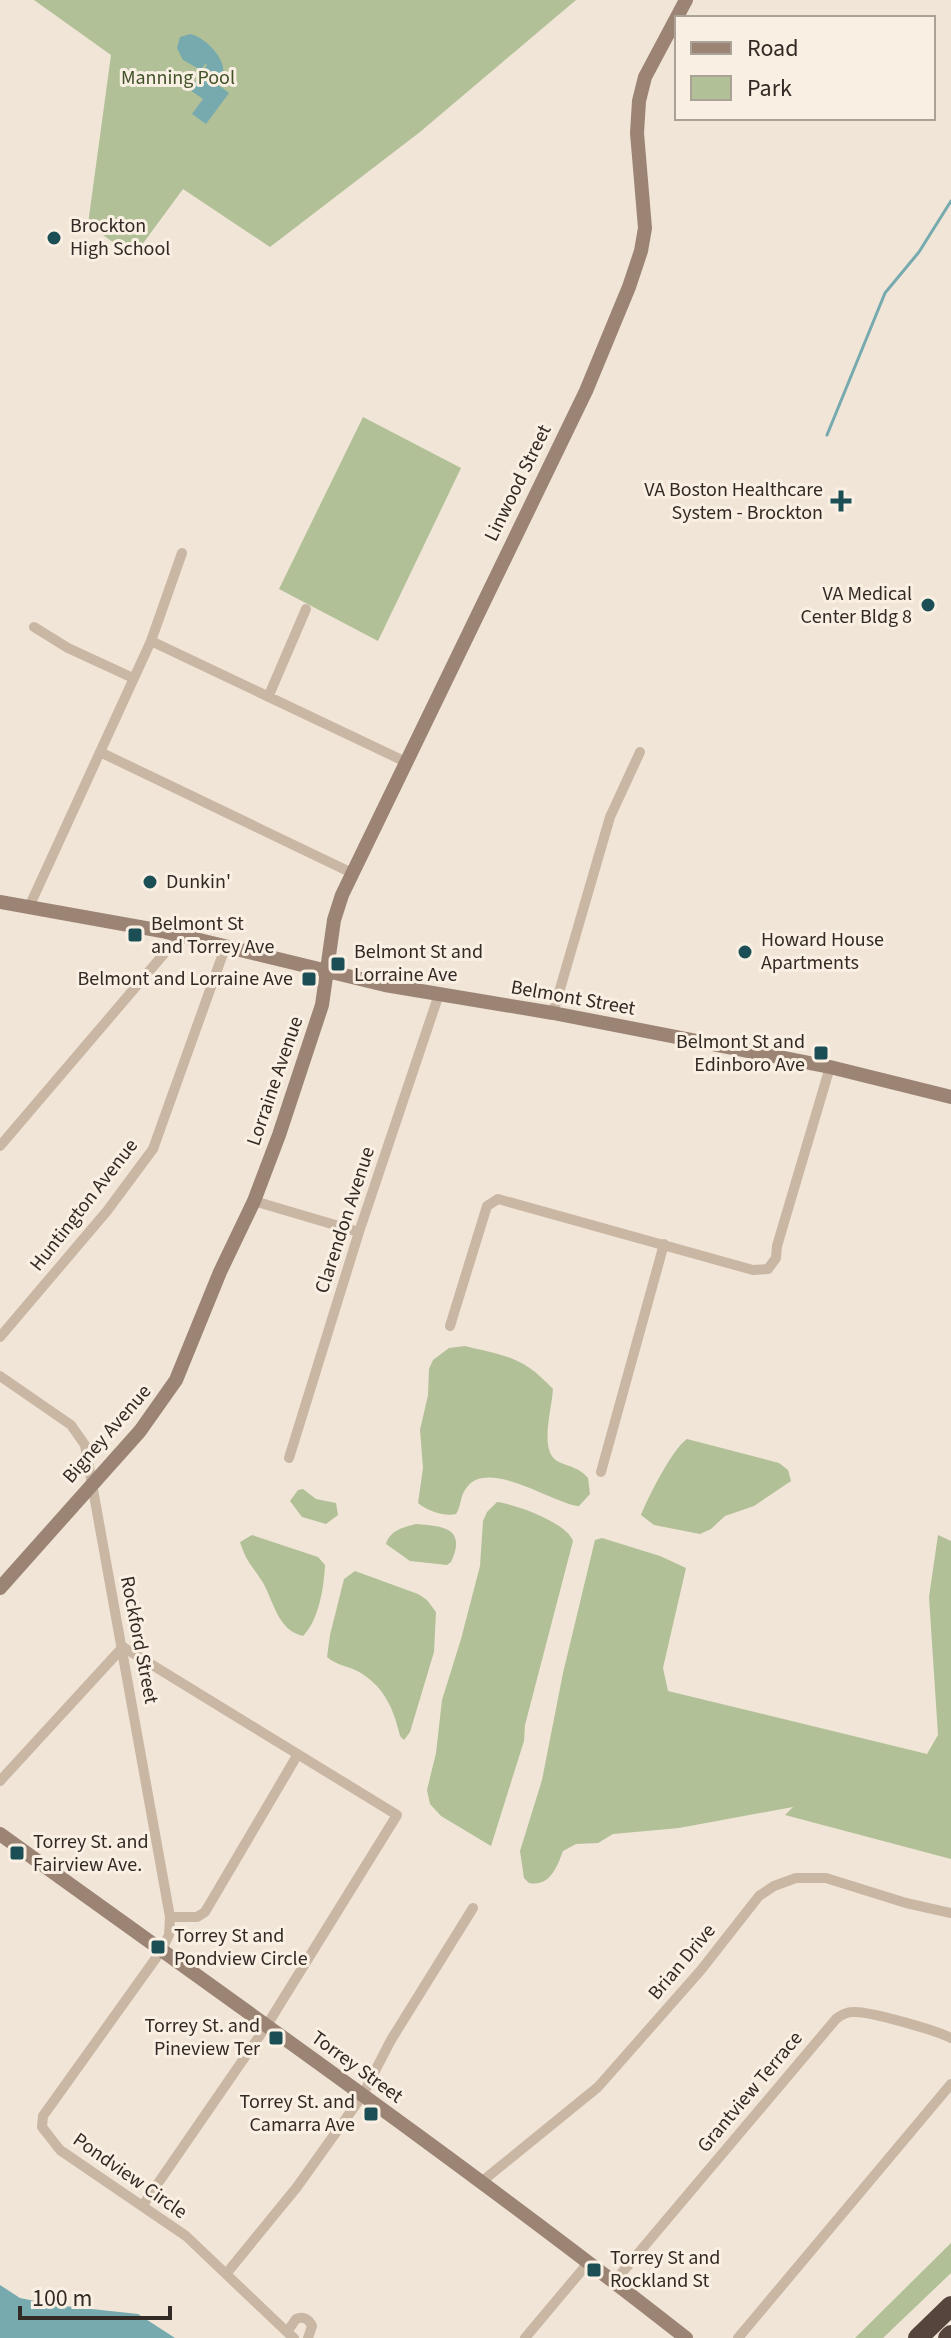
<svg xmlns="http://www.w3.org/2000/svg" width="951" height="2338" font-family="'Source Sans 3',sans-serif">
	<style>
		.green { fill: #b1c097 }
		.water { fill: #76aaae }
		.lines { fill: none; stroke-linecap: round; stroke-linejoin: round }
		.stream { stroke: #76aaae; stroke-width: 3 }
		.street { stroke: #c9b6a3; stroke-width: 10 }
		.secondary { stroke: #9c8475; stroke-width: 14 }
		.highway { stroke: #55453c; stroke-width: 20 }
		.poi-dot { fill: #1b4f55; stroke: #f9f0e3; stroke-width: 3 }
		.labels { text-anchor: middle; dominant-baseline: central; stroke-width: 6; stroke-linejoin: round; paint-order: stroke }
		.park-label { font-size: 20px; fill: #415229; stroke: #f9f0e3 }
		.poi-label { font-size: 20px; fill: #342a25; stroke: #f9f0e3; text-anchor: start }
		.street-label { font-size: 20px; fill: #342a25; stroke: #f9f0e3 }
	</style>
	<rect width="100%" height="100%" fill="#f1e5d7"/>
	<path class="green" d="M34,0H576L420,132L270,247L183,189L133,257L88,224L111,55Z
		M363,417L461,468L378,641L279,589Z
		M465,1346C506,1356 522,1356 553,1389C552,1409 538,1453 559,1462C570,1467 580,1468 588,1478L590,1494L579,1506C553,1504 485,1455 465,1490C460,1497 461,1507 456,1514C445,1517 427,1511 418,1503L423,1468L420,1430L428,1395L429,1369L433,1360L449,1348Z
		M687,1439L779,1463L788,1470L791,1481L754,1506L725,1516L711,1529L700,1534L654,1525L641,1515C648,1497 673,1448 687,1439Z
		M303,1489L316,1499L336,1503L338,1515L326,1524L302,1517L290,1501L298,1490Z
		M497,1502C516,1504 567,1523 573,1541L525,1725L524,1741L491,1846L441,1816L430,1804L427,1790L436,1753L442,1700L461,1639L480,1566L483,1521L487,1512Z
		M416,1524C443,1526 467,1528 451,1562L447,1565L410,1561L386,1544C390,1530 404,1527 416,1524Z
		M252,1535L318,1557L325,1565C324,1587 319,1620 303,1636C277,1630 274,1601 262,1581C251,1564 247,1563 240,1542Z
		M938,1535L951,1541V1859L785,1815L793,1807L679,1828L613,1834L598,1843L576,1844L563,1851C557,1867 550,1887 529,1883L524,1878L520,1851L542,1780L563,1673L595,1540L602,1538L660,1556L686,1568L663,1668L668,1691L927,1754L938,1735L929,1597Z
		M355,1571L418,1594L427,1600L436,1612L434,1652L410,1732L404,1740L400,1736C394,1710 385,1688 361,1673C350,1666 337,1666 327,1657L330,1635L344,1579Z
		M951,2243V2273L883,2338H855Z"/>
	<path class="water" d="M190,34C205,37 227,59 223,75L216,78L211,75L209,78L229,93L206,124L192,114L203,99L190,90L207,65L205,64L201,70L183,60L177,48L180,37Z
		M0,2285L20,2298L55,2305L138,2314L175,2338H0Z"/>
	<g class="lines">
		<path class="stream" d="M827,435L885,293L919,252L951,201"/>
		<path class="street" d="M34,627L68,648L133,678
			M151,641L406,762
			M269,695L306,609
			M100,752L352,873
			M29,907L151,641L182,553
			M553,1013L610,817L640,752
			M0,1146L180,935
			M254,1201L359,1232
			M450,1326L487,1206L498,1199L753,1270L768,1269L776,1258L777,1246L830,1067
			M0,1337L107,1211L153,1149L225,948
			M0,1376L71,1425L85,1445L170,1917L169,1935L161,1951L43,2116L42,2127L60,2150L186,2236L287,2332
			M289,1458L359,1232L439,994
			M601,1472L664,1244
			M0,1781L123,1647L397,1815L267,2025L143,2205
			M170,1917H197L205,1912L298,1754
			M480,2183L598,2087L701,1970L759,1896L774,1886L796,1878H826L906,1903L951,1913
			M226,2274L297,2187L362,2096L391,2040L473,1908
			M614,2282L836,2019C841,2015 846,2012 853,2012C869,2011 935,2030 951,2038
			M294,2338L287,2332L296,2319C303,2316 309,2319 312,2326L308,2338
			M525,2338L588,2263
			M738,2338L951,2084"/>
		<path class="secondary" d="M0,902L162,931L385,985L553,1013L830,1067L951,1097
			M0,1588L140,1431L176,1380L220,1272L254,1201L279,1135L322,1005L334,920L342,895L586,391L629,287L641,251L645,228L637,133L639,101L645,77L686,0
			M0,1834C230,2000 463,2163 686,2338"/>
		<path class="highway" d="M918,2338L951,2306
			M948,2338L951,2335"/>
	</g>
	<g class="poi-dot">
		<circle cx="54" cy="238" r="8"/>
		<path d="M837 489h8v8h8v8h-8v8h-8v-8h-8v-8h8z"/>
		<circle cx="928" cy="605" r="8"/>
		<circle cx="150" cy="882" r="8"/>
		<rect x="127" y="927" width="16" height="16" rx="4"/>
		<circle cx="745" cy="952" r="8"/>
		<rect x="330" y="956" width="16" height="16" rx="4"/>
		<rect x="301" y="971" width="16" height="16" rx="4"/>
		<rect x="813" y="1045" width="16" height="16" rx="4"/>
		<rect x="9" y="1845" width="16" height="16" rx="4"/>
		<rect x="150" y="1939" width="16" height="16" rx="4"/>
		<rect x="268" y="2030" width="16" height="16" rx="4"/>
		<rect x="363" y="2106" width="16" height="16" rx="4"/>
		<rect x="586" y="2262" width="16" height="16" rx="4"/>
	</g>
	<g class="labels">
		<g class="park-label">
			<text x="178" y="78">Manning Pool</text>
		</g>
		<g class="poi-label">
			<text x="70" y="226">Brockton<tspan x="70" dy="23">High School</tspan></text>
			<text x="823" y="490" text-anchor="end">VA Boston Healthcare<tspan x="823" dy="23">System - Brockton</tspan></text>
			<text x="912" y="594" text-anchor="end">VA Medical<tspan x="912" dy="23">Center Bldg 8</tspan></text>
			<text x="166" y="882">Dunkin'</text>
			<text x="151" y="924">Belmont St<tspan x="151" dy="23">and Torrey Ave</tspan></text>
			<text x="761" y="940">Howard House<tspan x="761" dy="23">Apartments</tspan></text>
			<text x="354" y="952">Belmont St and<tspan x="354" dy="23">Lorraine Ave</tspan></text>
			<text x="293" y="979" text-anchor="end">Belmont and Lorraine Ave</text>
			<text x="805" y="1042" text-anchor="end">Belmont St and<tspan x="805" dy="23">Edinboro Ave</tspan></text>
			<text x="33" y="1842">Torrey St. and<tspan x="33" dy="23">Fairview Ave.</tspan></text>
			<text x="174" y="1936">Torrey St and<tspan x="174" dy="23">Pondview Circle</tspan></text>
			<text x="260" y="2026" text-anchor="end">Torrey St. and<tspan x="260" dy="23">Pineview Ter</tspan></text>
			<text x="355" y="2102" text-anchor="end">Torrey St. and<tspan x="355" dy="23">Camarra Ave</tspan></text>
			<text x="610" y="2258">Torrey St and<tspan x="610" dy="23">Rockland St</tspan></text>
		</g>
		<g class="street-label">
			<text transform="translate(518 483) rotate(-64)">Linwood Street</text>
			<text transform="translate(573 998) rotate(10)">Belmont Street</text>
			<text transform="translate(275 1081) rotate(-71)">Lorraine Avenue</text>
			<text transform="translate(84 1205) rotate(-52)">Huntington Avenue</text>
			<text transform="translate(345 1220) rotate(-72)">Clarendon Avenue</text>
			<text transform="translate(107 1434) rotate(-49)">Bigney Avenue</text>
			<text transform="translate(139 1640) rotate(79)">Rockford Street</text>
			<text transform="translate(682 1962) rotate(-50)">Brian Drive</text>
			<text transform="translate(357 2067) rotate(36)">Torrey Street</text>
			<text transform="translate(750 2092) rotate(-50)">Grantview Terrace</text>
			<text transform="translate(130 2176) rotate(35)">Pondview Circle</text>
		</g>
	</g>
	<rect x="675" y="16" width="260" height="104" fill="#f9f0e3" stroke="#aaa197" stroke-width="2"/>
	<rect x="691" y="42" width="40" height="12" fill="#9c8475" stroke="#aaa197" stroke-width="2"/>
	<text x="747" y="56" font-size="24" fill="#342a25">Road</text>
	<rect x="691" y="76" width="40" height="24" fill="#b1c097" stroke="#aaa197" stroke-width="2"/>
	<text x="747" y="96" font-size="24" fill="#342a25">Park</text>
	<path d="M20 2306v12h150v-12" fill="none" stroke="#342a25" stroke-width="4"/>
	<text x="32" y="2306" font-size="24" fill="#342a25" stroke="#f9f0e3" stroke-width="6" paint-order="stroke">100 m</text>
</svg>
